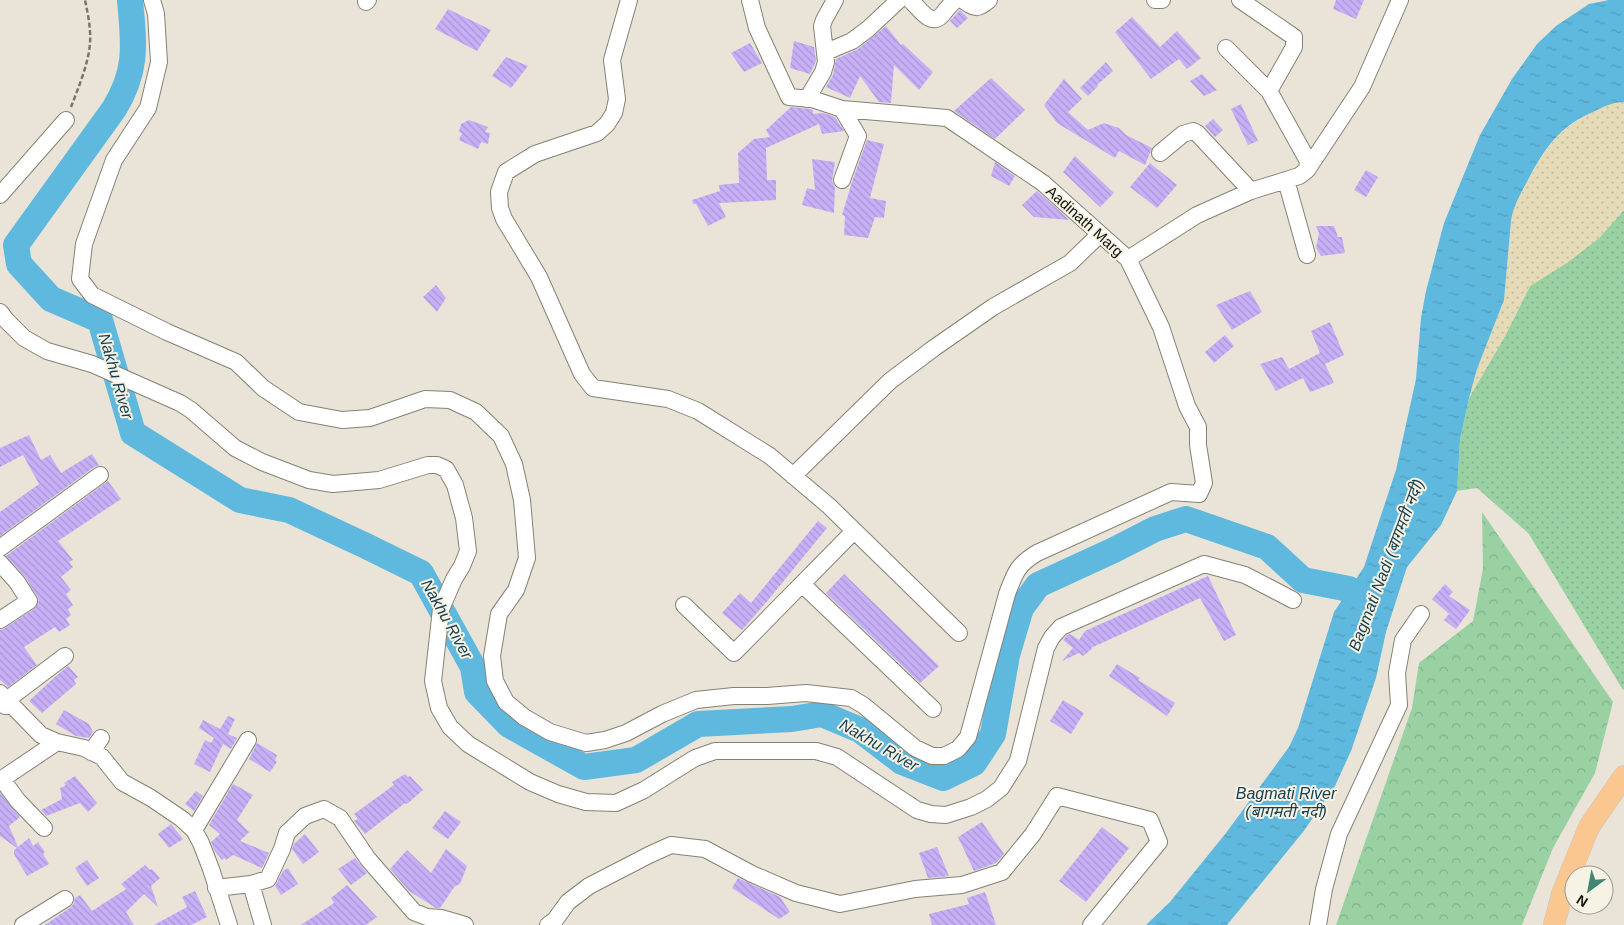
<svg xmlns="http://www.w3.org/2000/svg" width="1624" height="925" font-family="Arial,'Noto Sans Devanagari',sans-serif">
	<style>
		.grass { fill: url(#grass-dots) }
		.forest { fill: url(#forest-crowns) }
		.sand { fill: url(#sand-dots) }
		.water { fill: url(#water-ripples) }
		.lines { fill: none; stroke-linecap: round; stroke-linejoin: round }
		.river { stroke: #5fb8de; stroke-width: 26 }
		.building { fill: url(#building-back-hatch) }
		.minor-casing { stroke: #858175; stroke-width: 18 }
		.major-casing { stroke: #c6c6c5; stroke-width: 22 }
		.path { stroke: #78756d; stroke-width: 2.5; stroke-dasharray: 5 2.5; stroke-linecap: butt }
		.minor { stroke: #fff; stroke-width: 16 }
		.major { stroke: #fbc790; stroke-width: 21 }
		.labels { text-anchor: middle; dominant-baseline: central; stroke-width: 4; stroke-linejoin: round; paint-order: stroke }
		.street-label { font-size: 15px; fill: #12110c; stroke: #f6f2e4 }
		.water-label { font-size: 16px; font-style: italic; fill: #194051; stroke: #f6f2e4 }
	</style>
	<defs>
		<pattern id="grass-dots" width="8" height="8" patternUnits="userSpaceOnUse" patternTransform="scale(1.25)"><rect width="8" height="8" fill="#99d1a2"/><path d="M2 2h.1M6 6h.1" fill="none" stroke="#83b28a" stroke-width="1.8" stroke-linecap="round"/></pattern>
		<pattern id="forest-crowns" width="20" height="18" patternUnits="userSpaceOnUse" patternTransform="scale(1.25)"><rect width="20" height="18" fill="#99d1a2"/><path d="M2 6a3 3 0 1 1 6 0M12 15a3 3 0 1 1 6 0" fill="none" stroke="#83b28a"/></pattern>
		<pattern id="sand-dots" width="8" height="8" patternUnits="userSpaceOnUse" patternTransform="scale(1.25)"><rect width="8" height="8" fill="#e5dbb6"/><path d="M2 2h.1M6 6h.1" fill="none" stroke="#c3bb9b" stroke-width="1.8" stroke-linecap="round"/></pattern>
		<pattern id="water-ripples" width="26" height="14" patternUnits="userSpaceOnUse" patternTransform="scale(1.25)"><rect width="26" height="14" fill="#5fb8de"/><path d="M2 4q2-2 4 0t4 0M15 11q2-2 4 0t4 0" fill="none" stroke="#529dbd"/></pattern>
		<pattern id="building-back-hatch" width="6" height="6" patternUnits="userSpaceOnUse" patternTransform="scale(1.25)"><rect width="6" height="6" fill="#c7b0f7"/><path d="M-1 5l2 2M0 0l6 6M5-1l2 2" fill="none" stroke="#aa96d3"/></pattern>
	</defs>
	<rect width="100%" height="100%" fill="#e9e4d7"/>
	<path class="grass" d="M1624,210V689L1623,690L1529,534L1477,488L1457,491L1460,440L1469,398L1505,336L1530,286L1568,262L1599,238Z"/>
	<path class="forest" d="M1482,512L1613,702L1595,773L1553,848L1522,925H1336L1412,708L1419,663L1473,621L1483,569Z"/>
	<path class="sand" d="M1614,102H1624V210L1599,238L1568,262L1530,286L1505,336L1469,398L1477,369L1504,300L1511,221C1513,207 1520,196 1527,183C1552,135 1565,124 1614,102Z"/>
	<path class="water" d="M1609,0H1624V102C1613,102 1605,106 1595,111C1559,126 1544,149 1527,182C1520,195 1513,207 1511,221L1504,300L1477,369L1469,398L1460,440L1457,491L1441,525L1407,567L1386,632L1376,678L1351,751L1335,786L1303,832L1227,925H1146L1170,902L1226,833L1289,747L1298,728L1334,612L1364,567L1396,470L1416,379L1421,318L1426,291L1444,223L1480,135L1512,79L1537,44L1556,26L1589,4Z"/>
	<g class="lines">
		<path class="river" d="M130,0C134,44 138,70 114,109L16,245L19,264L51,299L100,320L133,433L240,500L289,510L364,545L421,573L473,667L477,692L509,725L584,767L636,760L698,724L792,719L822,714L860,730L902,762L943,778L974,763L993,734L1007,655L1021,608L1038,585L1114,550L1155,529L1186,519L1267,547L1303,580L1349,589L1370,603"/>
	</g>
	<path class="building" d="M1336,0H1364L1356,19L1333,9Z
		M448,9L491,30L477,51L435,29Z
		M960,10L968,18L957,28L950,21Z
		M1132,17L1160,47L1177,31L1201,58L1187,69L1179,59L1151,79L1115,32Z
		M886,26L901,45L903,44L933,72L919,90L894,65L891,103L879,102L860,76L850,98L826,87L833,75L836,59L858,49Z
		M794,41L814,47L816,61L810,74L790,68Z
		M750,43L762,63L744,72L731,53Z
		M506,57L528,66L511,88L492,76Z
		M1106,62L1113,71L1097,85L1098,86L1088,96L1080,88Z
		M1202,74L1217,90L1204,96L1190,81Z
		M991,78L1025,110L995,139L954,111Z
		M1064,79L1082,99L1068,112L1088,130L1104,123L1119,128L1126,135L1152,148L1145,165L1119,151L1115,158L1057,123L1044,105Z
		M1241,104L1258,141L1248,145L1231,109Z
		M791,107L810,109L813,110V114L823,113L835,117L844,131L822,134L819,124L766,148L767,180H776V200L719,203L726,217L708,226L696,204H693L692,200L720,191L719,185L739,183L738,153L754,139L770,137L766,130Z
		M1213,119L1223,130L1215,137L1205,126Z
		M469,120L488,127L485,132L490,133L488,144L481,142L478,149L459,140L462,133L459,132L461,124Z
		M867,140L884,144L870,198L886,201L884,218L875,217L868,238L844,235L845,216L842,215L851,185Z
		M1075,156L1114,193L1100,207L1063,172Z
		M812,159L835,162L832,181L835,187L834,213L802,205L807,188L815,190Z
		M995,162L1015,176L1009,186L991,176Z
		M1150,163L1177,185L1157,208L1130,187Z
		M1366,170L1378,177L1366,197L1354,190Z
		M1037,191L1062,213L1069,220L1034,217L1022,205Z
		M1316,226H1334L1338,237H1342L1345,253L1321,256L1316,248L1319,233Z
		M436,285L446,298L437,312L423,297Z
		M1250,291L1262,312L1232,330L1216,305Z
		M1330,322L1344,355L1325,364L1334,383L1310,392L1303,378L1276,391L1260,364L1282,357L1289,369L1320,353L1311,331Z
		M1225,335L1234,346L1214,363L1205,352Z
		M29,435L41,460L50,455L61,473L92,454L99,465L94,467L0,536V512L39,484L23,455L0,467V448Z
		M108,481L121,499L58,541L73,560L69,562L73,567L61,577L71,590L66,594L73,605L68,609L71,615L66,619L70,625L59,632L55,627L24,647L37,665L8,687L0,680V630L5,628L34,609L39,601L37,596L25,577L6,556Z
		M818,521L827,528L769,599L742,630L722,613L740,593L751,603Z
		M844,574L939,666L920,683L826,593Z
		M1208,576L1236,635L1224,641L1200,598L1091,648L1092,649L1083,656L1079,653L1062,661L1073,648L1063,640L1067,635L1070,634L1079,640L1085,631Z
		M1445,584L1453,592L1449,596L1470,610L1456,629L1444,620L1449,614L1432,599Z
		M1117,664L1140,678L1138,680L1175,703L1167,716L1109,676Z
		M68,666L78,677L74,680L76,684L42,713L29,701L56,676Z
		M1063,700L1084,713L1071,734L1050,721Z
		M64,710L89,724L93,732L89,738L76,736L56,724Z
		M228,716L235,719L228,734L237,738L231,749L223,744L210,772L194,764L205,740L211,743L214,738L199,728L203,720L220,729Z
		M257,743L277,755L275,760L277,762L270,772L249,759Z
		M405,774L408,777L410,776L423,790L407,804L405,803L365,834L354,821L358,819L354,814L394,785L392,782Z
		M75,776L97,803L88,812L80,803L46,816L41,810L62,799L60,788L66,785L64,783Z
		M233,784L253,795L237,820L249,832L240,841L269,853L262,868L233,855L226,860L224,858L222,860L214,850L211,842L220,834L209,825Z
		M196,791L203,796L194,811L185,804Z
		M0,793L20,817L9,826L18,847L29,838L33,846L38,842L45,852L43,854L49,864L27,876L14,854V850L17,848L0,836Z
		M445,811L461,822L448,839L432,828Z
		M982,822L1004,854L996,863L974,871L958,837Z
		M171,824L183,839L169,848L158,834Z
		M1102,827L1129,848L1086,902L1059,881Z
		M305,834L319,852L303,864L292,849L294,844Z
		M937,847L949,876L928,878L919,853Z
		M446,849L467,866L460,884L455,886L440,908H436L409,891L390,869L407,850L431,873Z
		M355,858L367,873L351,885L338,869Z
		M87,860L99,878L87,886L75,868Z
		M145,865L150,870L152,869L160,878L151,886L158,907L144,894L126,912L134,925H45L71,907L74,903L75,898L80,895L92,911L126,889L121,884Z
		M288,868L298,884L281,895L275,886L283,871Z
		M738,878L780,897L790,912L779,919L732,888Z
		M347,885L377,917L366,925H301L334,903L331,898Z
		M195,891L207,917L191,925H154L187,907L182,897Z
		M985,892L996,925H932L929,914L969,904L967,898Z"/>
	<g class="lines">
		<g class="minor-casing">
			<path id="minor" d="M152,0L156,14L159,62L148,108L114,160L84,244L80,279L92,295L167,332L236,362L263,388L299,412L342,420L370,418L425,399L450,400L476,412L501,436L514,464L522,500L527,558L516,590L499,614L492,656L495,681L506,702L524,717L550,732L586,743L605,740L626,733L662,714L696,700L734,696H767L806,693L851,698L863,705L915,748L932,756H944L958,749L968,737L1007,594C1015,573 1017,565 1037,553L1171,492L1199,494L1204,483L1198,445V427L1187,406L1161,327L1128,259L1043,183L947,118L842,109
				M629,0L612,60L617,99L614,113L607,124L597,133L535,154L506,172L499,192L500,208L504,219L539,277L582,374L593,388L668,399L698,411L770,456L829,506L959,633
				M750,0L757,28L789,97L812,99L842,109L858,136L842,180
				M910,0C919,7 930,28 942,15C946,10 950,4 956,0
				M963,0C975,9 977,10 989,0
				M1155,0H1162
				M366,2L368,0
				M1226,48L1269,91
				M826,52L852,41L868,29L899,0
				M807,99L823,72L826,62L822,26L824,20L835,0
				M1160,153L1183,134L1193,131L1197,133L1251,191
				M1307,170L1362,87L1400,0
				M1286,180L1307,255
				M0,195L66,120
				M1128,259L1197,215L1251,191L1299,176L1307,170L1308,161L1269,91L1294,47V37L1240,0
				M0,312L6,320L24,338L47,351L92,364L180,403L191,410L235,448L262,462L309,480L333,484L379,480L428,465H437L446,469L455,485L464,518L468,551L462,566L454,579L441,609L433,681L439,708L450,727L468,744L530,782L558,794L586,802L616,803L644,790L695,758L715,751H816L837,757L917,810L931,814L946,815L971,807L987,799L1001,788L1018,761L1046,648L1052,637L1061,627L1204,564L1245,575L1293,600
				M793,476L890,381L934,348L993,307L1070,263L1100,234
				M0,548L100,475
				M0,563L17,582L29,601L0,620
				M802,584L933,709
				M684,605L734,653L854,531
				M0,693L41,735L57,742L84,748L102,757L122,782L151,798L182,819L194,830L201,843L211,869L229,925
				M5,706H11L12,696L65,656
				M91,752L101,738
				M44,828L18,801L4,782L5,777L57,742
				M194,830L248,740
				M251,884L263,925
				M216,888L251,884L268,879L282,849L287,833L305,816L324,809L340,818L368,859L414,912L427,917L441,918L465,925
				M23,925L65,899
				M548,925L555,920L568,902L589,886L649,855L671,845L705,849L752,874L796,893L840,904L915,889L962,885L1002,872L1033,834L1057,796L1150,820L1159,842L1091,925
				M1318,925L1324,889L1339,834L1399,705L1397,673L1403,640L1421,614"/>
		</g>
		<g class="major-casing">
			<path id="major" d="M1554,925L1562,894L1589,827L1624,776"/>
		</g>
		<path class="path" d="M71,107C78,89 89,62 90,43C91,29 88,14 85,0"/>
		<use href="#minor" class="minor"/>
		<use href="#major" class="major"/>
	</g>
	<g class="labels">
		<g class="street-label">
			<text transform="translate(1085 221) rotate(42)">Aadinath Marg</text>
		</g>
		<g class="water-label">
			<text transform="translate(116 376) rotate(74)">Nakhu River</text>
			<text transform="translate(1386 565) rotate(-69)">Bagmati Nadi (बागमती नदी)</text>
			<text transform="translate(447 619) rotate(61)">Nakhu River</text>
			<text transform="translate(879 745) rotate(30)">Nakhu River</text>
			<text x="1286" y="793">Bagmati River<tspan x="1286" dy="18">(बागमती नदी)</tspan></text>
		</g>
	</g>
	<g transform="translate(1589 890) rotate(212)"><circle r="24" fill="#f6f2e4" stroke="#9b988e"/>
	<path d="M0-4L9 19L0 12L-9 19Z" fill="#428577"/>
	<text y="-8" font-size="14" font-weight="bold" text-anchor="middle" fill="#12110c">N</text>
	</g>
</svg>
